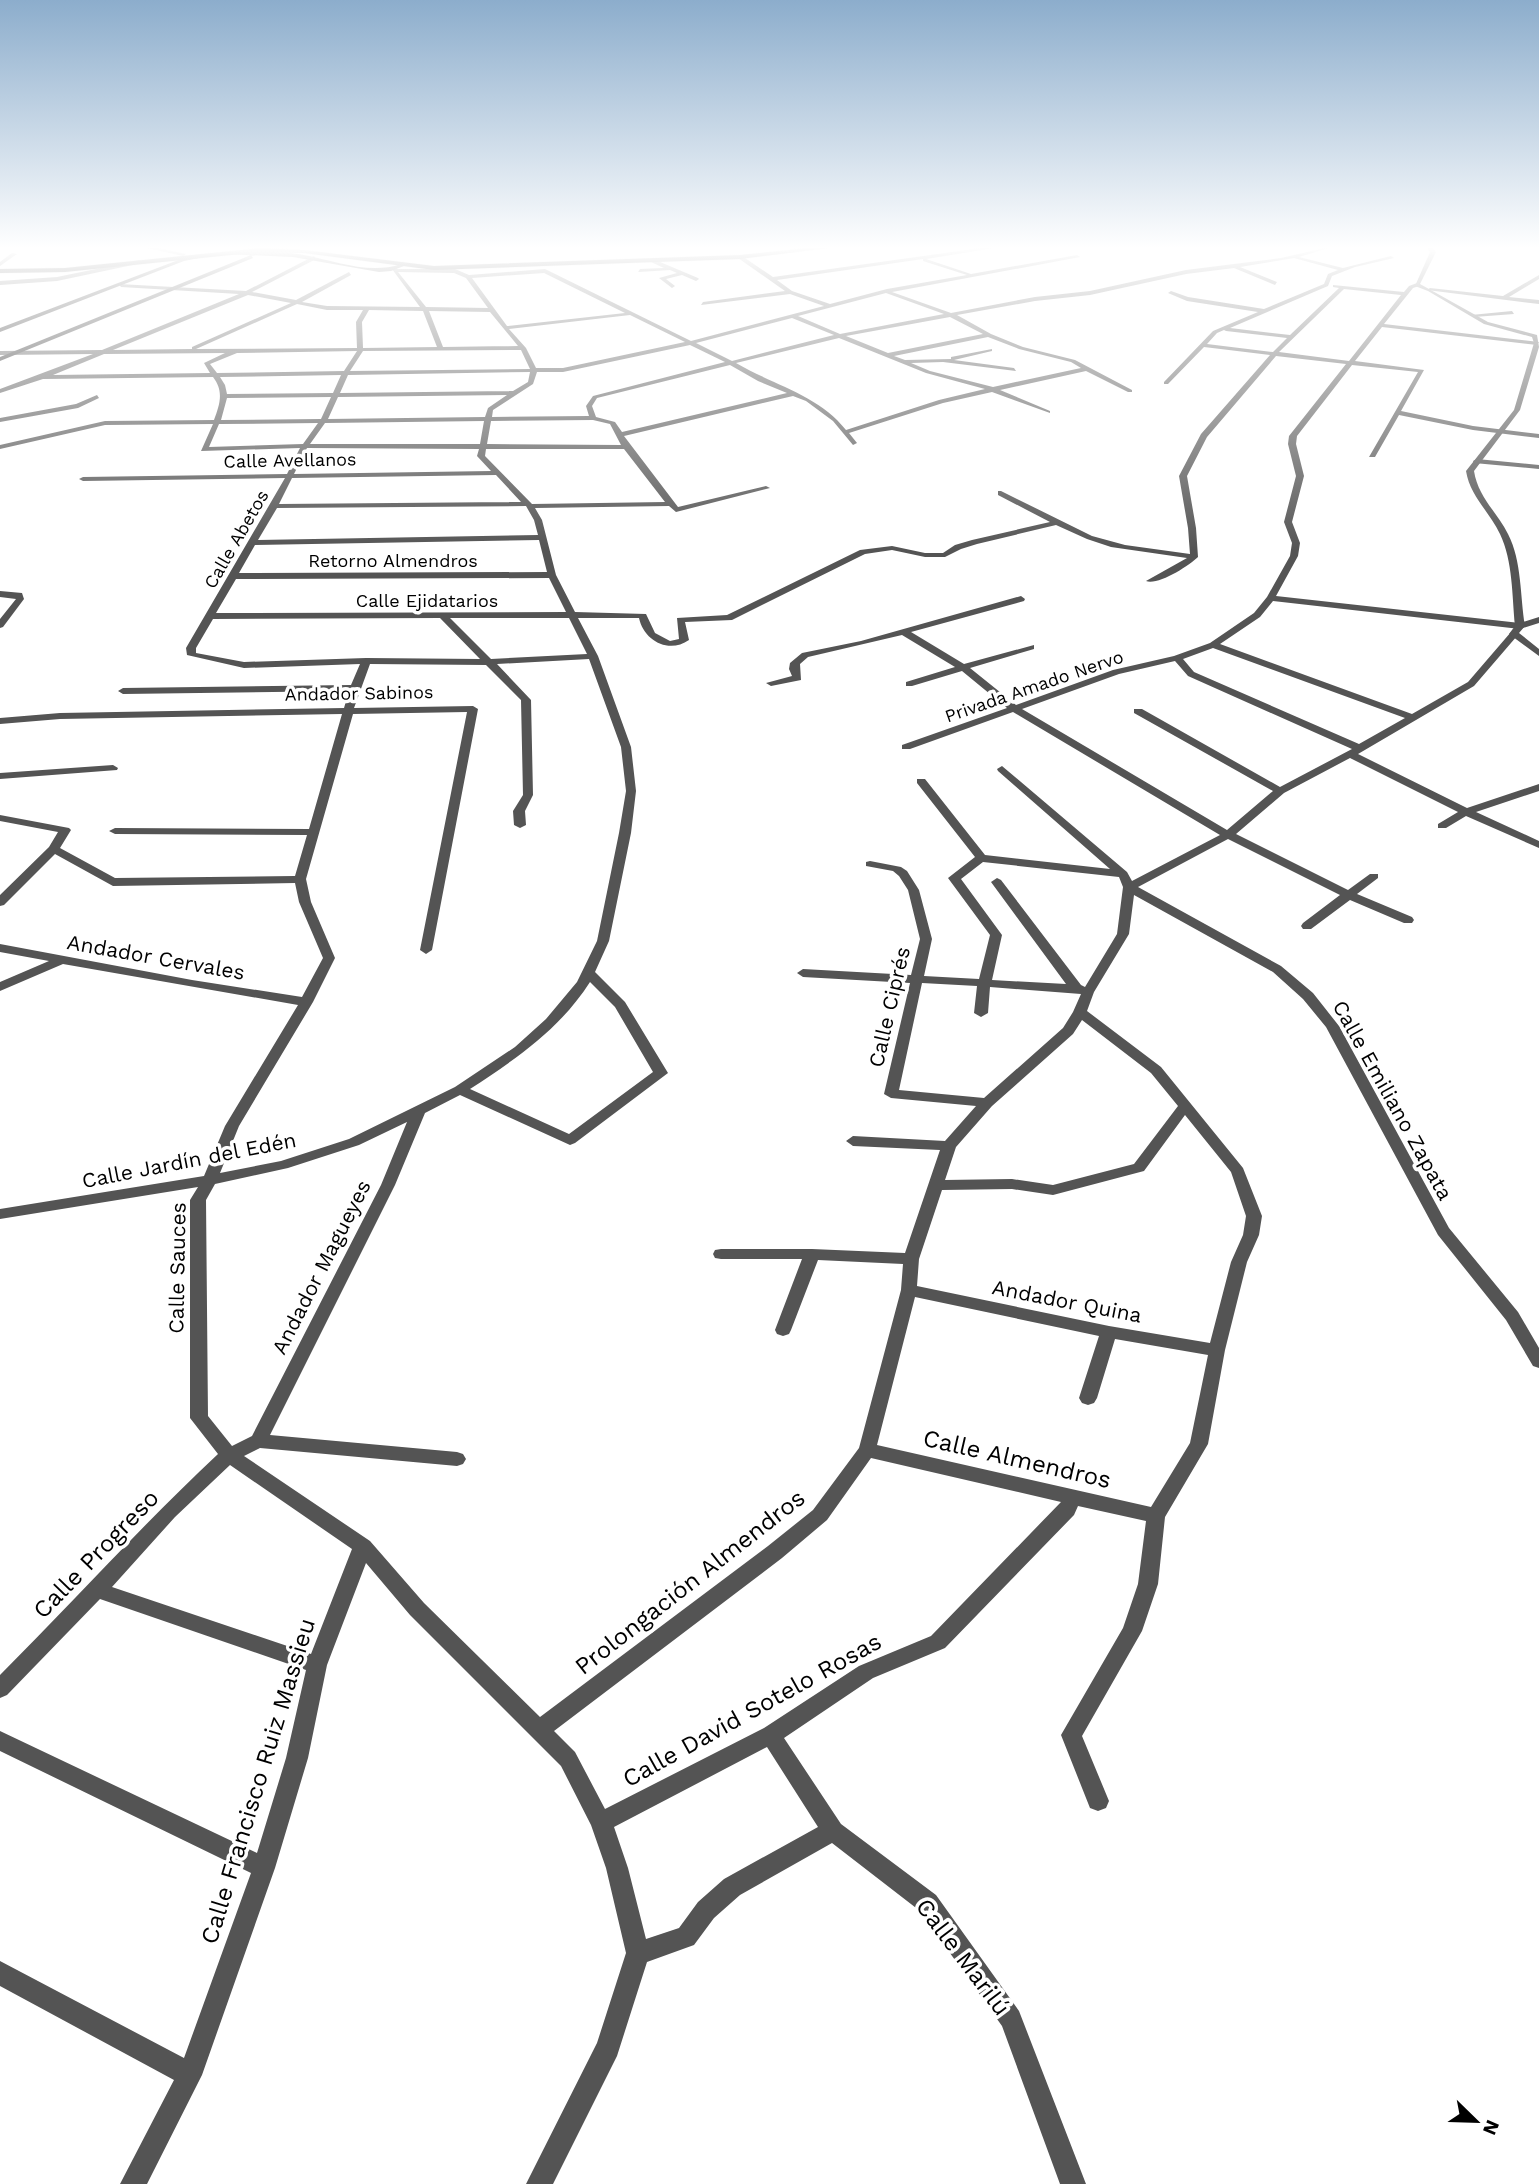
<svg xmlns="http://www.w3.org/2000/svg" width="1539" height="2184" font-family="'Work Sans',sans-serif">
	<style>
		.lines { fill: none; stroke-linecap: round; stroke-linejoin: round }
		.primary-casing { stroke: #dbdbdb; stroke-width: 1 }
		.minor { fill: #545454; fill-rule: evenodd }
		.tertiary { fill: #545454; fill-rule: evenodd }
		.secondary { fill: #212121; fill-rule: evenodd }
		.primary { fill: #000; fill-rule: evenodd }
		.labels { text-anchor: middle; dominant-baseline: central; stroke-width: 7; stroke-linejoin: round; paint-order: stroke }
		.far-street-label { font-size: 18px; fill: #000; stroke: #fff }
		.street-label { font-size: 21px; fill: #000; stroke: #fff }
		.near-street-label { font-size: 24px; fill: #000; stroke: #fff }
	</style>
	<rect width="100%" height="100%" fill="#fff"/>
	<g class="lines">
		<g class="primary-casing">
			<path id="primary" d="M836,245H853L740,259L434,270L304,253L260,252L65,272L0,273V269L65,268L260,248L304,250L434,266L740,255Z"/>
		</g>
		<path class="minor" d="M134,245H143L186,254L183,256Z
			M1002,245H1013L926,259L971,274L1077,255L1080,257L892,292L951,313L1035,297L1090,291L1186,270L1281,258L1338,245L1299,257L1343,268L1391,256L1394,258L1355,267L1332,276L1328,286L1230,328L1290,335L1339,288L1333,287V285L1404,292L1409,286L1417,283L1419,286L1413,288L1384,324L1539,342L1537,345L1382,327L1355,361L1424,370L1401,411L1473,426L1539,434V438L1473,430L1399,415L1375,457H1369L1418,372L1352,365L1297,436L1296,444L1304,476L1292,522L1300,543L1298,556L1276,596L1520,623L1539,617V623L1520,629L1273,601L1260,617L1220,644L1412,714L1468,682L1511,632H1517V636L1474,686L1358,754L1467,808L1539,784V791L1476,812L1539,841V848L1466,816L1446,828H1438V824L1458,812L1350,758L1284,793L1236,834L1348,890L1370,874H1378V878L1357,894L1412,917L1414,920L1412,923H1404L1350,900L1311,929H1303L1301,926L1303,923L1340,895L1228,839L1138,887L1281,966L1313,993L1339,1026L1449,1228L1518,1312L1539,1348V1368L1533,1366L1506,1320L1438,1235L1326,1027L1303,999L1273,972L1134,895L1129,934L1094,992L1087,1011L1161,1067L1243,1168L1262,1216L1259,1235L1247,1262L1225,1350L1208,1444L1165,1517L1158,1584L1142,1631L1082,1736L1109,1801L1106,1808L1098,1811L1090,1808L1061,1735L1123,1628L1138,1584L1146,1521L1078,1506L1074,1515L945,1648L873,1678L784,1738L841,1824L936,1895L1019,2011L1086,2184H1060L1002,2026L920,1911L832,1843L740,1895L714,1918L694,1945L647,1962L617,2056L553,2184H526L597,2043L626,1953L606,1868L591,1825L561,1766L410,1615L366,1563L327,1665L308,1758L275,1868L202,2075L147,2184H120L174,2080L0,1986V1961L184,2058L251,1873L0,1751V1731L257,1853L286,1758L306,1670L100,1599L7,1695L0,1698V1675C73,1602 142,1525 218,1454L190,1418V1200L198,1187L0,1219V1209L204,1176L225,1126L298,1005L63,964L0,991V982L49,961L0,952V944L192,980L302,997L323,958L299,902L295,883L113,886L55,854L4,905L0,906V895L49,847L58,832L0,821V815L69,828L71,830L60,848L115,878L295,876L307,835L115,834L109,831L115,828L309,829L342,714L60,719L0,724V718L60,713L344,708L349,691L123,694L118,691L123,688L351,685L360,664L244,668L187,655L186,648L285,478L83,481L79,479L83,477L287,474L300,448L201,451L213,424L105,425L0,449V445L105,421L214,420C220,404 224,391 213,377L43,379L0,393V389L93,354L0,355V351L102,350L239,294L121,287L119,284L246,291L314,256L316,259L252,292L296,300L349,272L351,275L302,302L327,306L420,307L392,269H455L469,275L545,269L691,341L824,306L790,294L701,305L703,302L785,291L738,258V256H742L773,277ZM1294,258L1338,270L1328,274L1324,284L1264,309L1188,297L1171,291L1168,293L1187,301L1258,312L1213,331L1164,382V384H1168L1204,347L1270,355L1201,434L1179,476L1188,528L1190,554L1125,545L1092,536L1001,491H998V495L1050,522L972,540L955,545L943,553H925L892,546L860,550L727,615L677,618L679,639L670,641L655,633L646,614L575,612L556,575L542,520L535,508L669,506L676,512L770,488L766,486L678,507L624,436L793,396L806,401L833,421L853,445L857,443L849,433L943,403L992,392L1050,413V411L1000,390L1086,371L1128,392H1132V390L1075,360L1023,347L991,334L957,315L1035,301L1090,295L1186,274L1234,268L1275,285L1277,282L1240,267ZM923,259V261L967,275L887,289L830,304L792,291L777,280ZM398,272L454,273L466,278L488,308L426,307ZM544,273L625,313L507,326L472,278ZM1344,289L1401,295L1349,361L1279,352ZM886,293L944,314L840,334L798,316ZM248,295L291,303L192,347V349L113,350ZM297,304L327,310H363L356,322L357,348L196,349ZM369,310L423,311L437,347L363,348L362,322ZM429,311L490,312L518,346L443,347ZM630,315L685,342L563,368H536L526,348L509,329ZM950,317L983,334L888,353L846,336ZM792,318L834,335L732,361L696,343ZM1224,330L1226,331L1287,338L1273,352L1207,344L1217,333ZM988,337L1019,349L1071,362L1081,368L993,387L930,371L911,363L943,362L1016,371L1014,368L954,360L992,351V349L951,357V359L905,360L894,356ZM839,338L926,373L985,389L939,400L846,430C819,395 773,385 736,363ZM690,345L725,362L593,396L586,406L589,416L492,417L493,410L533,384L537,372H563ZM521,350L530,369L350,371L363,351ZM357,351L344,371L217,373L210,364L237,353ZM225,353L204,363L210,373L53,375L104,354ZM1276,356L1346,364L1289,436L1288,444L1296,476L1284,522L1292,543L1290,556L1267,597L1254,613L1210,643L1174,656L1113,670L1016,705L970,668L1034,649V645L964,664L911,632L1024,601L1025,599L1021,596L861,641L802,653L790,663L789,669L792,676L766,683L771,686L801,680L800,664L808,657L902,635L955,667L906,682V686H912L962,671L1007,708L902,745V749H910L1013,712L1220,835L1132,881L1127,872L1002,766L997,769L998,771L1110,869L985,855L925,779H917V783L975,857L948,878L990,935L979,979L924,976L932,939L919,890L907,871L901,867L870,861L866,862V866L893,871L899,876L908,890L920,939L911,975L803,969L797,973L803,977L910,983L884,1094L891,1098L976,1106L945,1141L853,1136L846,1141L853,1146L940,1150L905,1253L812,1249H721L715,1250L713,1254L715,1258L721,1259H802L775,1330L777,1334L783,1336L789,1334L791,1330L818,1260L903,1264L901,1290L859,1448L813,1510L768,1546L540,1717L424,1603L370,1541L244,1456L260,1448L457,1466L463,1464L466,1459L463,1454L457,1452L270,1435L395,1185L425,1113L460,1095L570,1145L575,1143L668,1073L625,1002L595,972L609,941L631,833L636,791L631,747L598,656L578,618H639C644,641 669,654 689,640L685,622L732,620L865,554L892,550L925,557H945L961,549L977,544L1056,525L1087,539L1111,547L1187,558L1146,581C1157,586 1189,566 1198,557L1196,528L1187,476L1207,437ZM730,365L758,381L787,393L622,432L615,422L596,417L592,406L597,398ZM530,372L528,382L513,391L340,393L348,375ZM341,375L333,393L227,394L225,385L220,377ZM507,395L488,408L485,417L328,419L338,397ZM331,397L321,419L221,420L227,398ZM593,420L610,424L621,445L487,444L491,421ZM484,421L480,444H310L325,423ZM318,423L303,444L209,447L219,424ZM307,448L479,449L477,456L491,471L294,474ZM486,449H624L665,502L532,504L485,456ZM496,475L521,502L279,504L292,478ZM526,506L534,520L538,535L258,540L277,508ZM539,540L547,572L239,573L255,545ZM549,578L566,612L216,613L236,579ZM440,618L480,659L366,658L244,662L196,653V648L213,619ZM450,618H569L587,654L491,659ZM1213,648L1405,718L1359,744L1194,672L1183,659ZM589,659L621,747L626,791L619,833L597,941L577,982L546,1019L515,1047L455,1087L349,1139L281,1161L220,1173L239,1126L313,1002L335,958L311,902L306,879L353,714L467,712L420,950L426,954L432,950L478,709L473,706L354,708L370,664L486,665L521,700L523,795L513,811L514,825L520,828L526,825L525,811L533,795L531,700L497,664ZM1175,661L1188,676L1352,749L1280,787L1142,709H1134V713L1273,791L1227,830L1022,709L1119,674ZM983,862L1119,877L1123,887L1117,934L1085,987L1081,985L1001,880L997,878L991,882L1066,984L992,980L1002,935L961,879ZM590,982L615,1007L653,1072L569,1134L470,1089C516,1059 560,1029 590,982ZM922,983L977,986L974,1013L981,1017L988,1013L990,987L1081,994L1073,1012L1063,1028L984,1098L899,1090ZM1082,1020L1151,1073L1178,1106L1134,1164L1053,1185L1012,1179L945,1180L956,1147L992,1106L1073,1034ZM1185,1115L1231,1172L1246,1216L1243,1235L1231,1262L1210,1343L1109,1326L917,1286L919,1259L942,1190L1012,1189L1053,1195L1144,1171ZM407,1122L381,1185L252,1436L232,1446L208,1416L206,1200L215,1184L288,1168L359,1145ZM915,1297L1099,1336L1079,1398L1082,1403L1088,1405L1094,1403L1097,1398L1115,1339L1208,1355L1190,1443L1151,1507L877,1445ZM871,1458L1061,1502L931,1636L859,1666L764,1728L605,1809L575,1752L554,1731L782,1558L827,1520ZM230,1465L352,1549L311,1654L112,1587L175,1517ZM767,1747L818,1827L724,1879L698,1902L679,1928L646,1939L628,1868L614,1827Z
			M1046,245H1073L1070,247Z
			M12,253L17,254L0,266V262Z
			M653,259L698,278L699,279L696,281L682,275L666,279L675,286L672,288L659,278L677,273L670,270L638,272L640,269L664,268L651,262Z
			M140,260L142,263L57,281L0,285V281L57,277Z
			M1539,275V279L1509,297L1539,300V304L1427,290L1430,288L1503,296Z
			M1512,311L1514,314L1474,317L1471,315Z
			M97,395L99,398L78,408L0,422V418L76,404Z
			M1477,459L1539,465V469L1474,463L1473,461Z
			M0,591L22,593L24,599L3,627L0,628V619L16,599L0,597Z
			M113,765L118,768L117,770L0,779V773Z"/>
		<path class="tertiary" d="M1425,245H1430L1436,252L1420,284L1488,322L1537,335L1539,347L1520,410L1474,471C1478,497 1497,512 1508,534C1522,561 1520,596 1525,626L1519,633L1539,649V656L1509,634L1515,626C1512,596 1513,561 1500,534C1489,511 1470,496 1466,471L1514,410L1534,343L1532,337L1484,324L1428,291L1415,286L1430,252Z"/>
		<path class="secondary" d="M260,252C274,252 289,252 304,255C336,261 369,275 401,264L404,266L391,271L379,272L293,257L223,254Z
			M202,254L204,257L184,261L0,332V328L181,259Z
			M251,255L253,258L0,361V357Z"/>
		<use href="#primary" class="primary"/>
	</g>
	<linearGradient id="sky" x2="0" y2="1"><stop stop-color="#8cadcc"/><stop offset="0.45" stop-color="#fff"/><stop offset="1" stop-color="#fff" stop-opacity="0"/></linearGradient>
	<rect width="1539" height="550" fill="url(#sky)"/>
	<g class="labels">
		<g class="far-street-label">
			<text transform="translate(290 460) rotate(-1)">Calle Avellanos</text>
			<text transform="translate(236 539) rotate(-60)">Calle Abetos</text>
			<text x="393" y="560">Retorno Almendros</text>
			<text x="427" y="600">Calle Ejidatarios</text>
			<text transform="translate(1034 686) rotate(-19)">Privada Amado Nervo</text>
			<text transform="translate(359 693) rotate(-1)">Andador Sabinos</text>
		</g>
		<g class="street-label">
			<text transform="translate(156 957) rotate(10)">Andador Cervales</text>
			<text transform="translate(889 1007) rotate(-77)">Calle Ciprés</text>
			<text transform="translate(1393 1100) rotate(61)">Calle Emiliano Zapata</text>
			<text transform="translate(189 1160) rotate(-11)">Calle Jardín del Edén</text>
			<text transform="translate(321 1267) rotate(-63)">Andador Magueyes</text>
			<text transform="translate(177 1268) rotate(-89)">Calle Sauces</text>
			<text transform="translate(1067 1301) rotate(11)">Andador Quina</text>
		</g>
		<g class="near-street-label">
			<text transform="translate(1017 1459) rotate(13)">Calle Almendros</text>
			<text transform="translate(96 1554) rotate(-46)">Calle Progreso</text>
			<text transform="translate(690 1582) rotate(-38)">Prolongación Almendros</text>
			<text transform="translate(752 1710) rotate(-29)">Calle David Sotelo Rosas</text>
			<text transform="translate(258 1781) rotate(-73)">Calle Francisco Ruiz Massieu</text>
			<text transform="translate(963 1957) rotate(53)">Calle Marilú</text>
		</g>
	</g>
	<g transform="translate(1476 2121) rotate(113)" stroke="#ffffff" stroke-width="5" paint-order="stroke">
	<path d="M0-5L12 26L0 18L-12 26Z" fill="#000000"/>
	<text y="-10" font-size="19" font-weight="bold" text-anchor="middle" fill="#000000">N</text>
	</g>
</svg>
